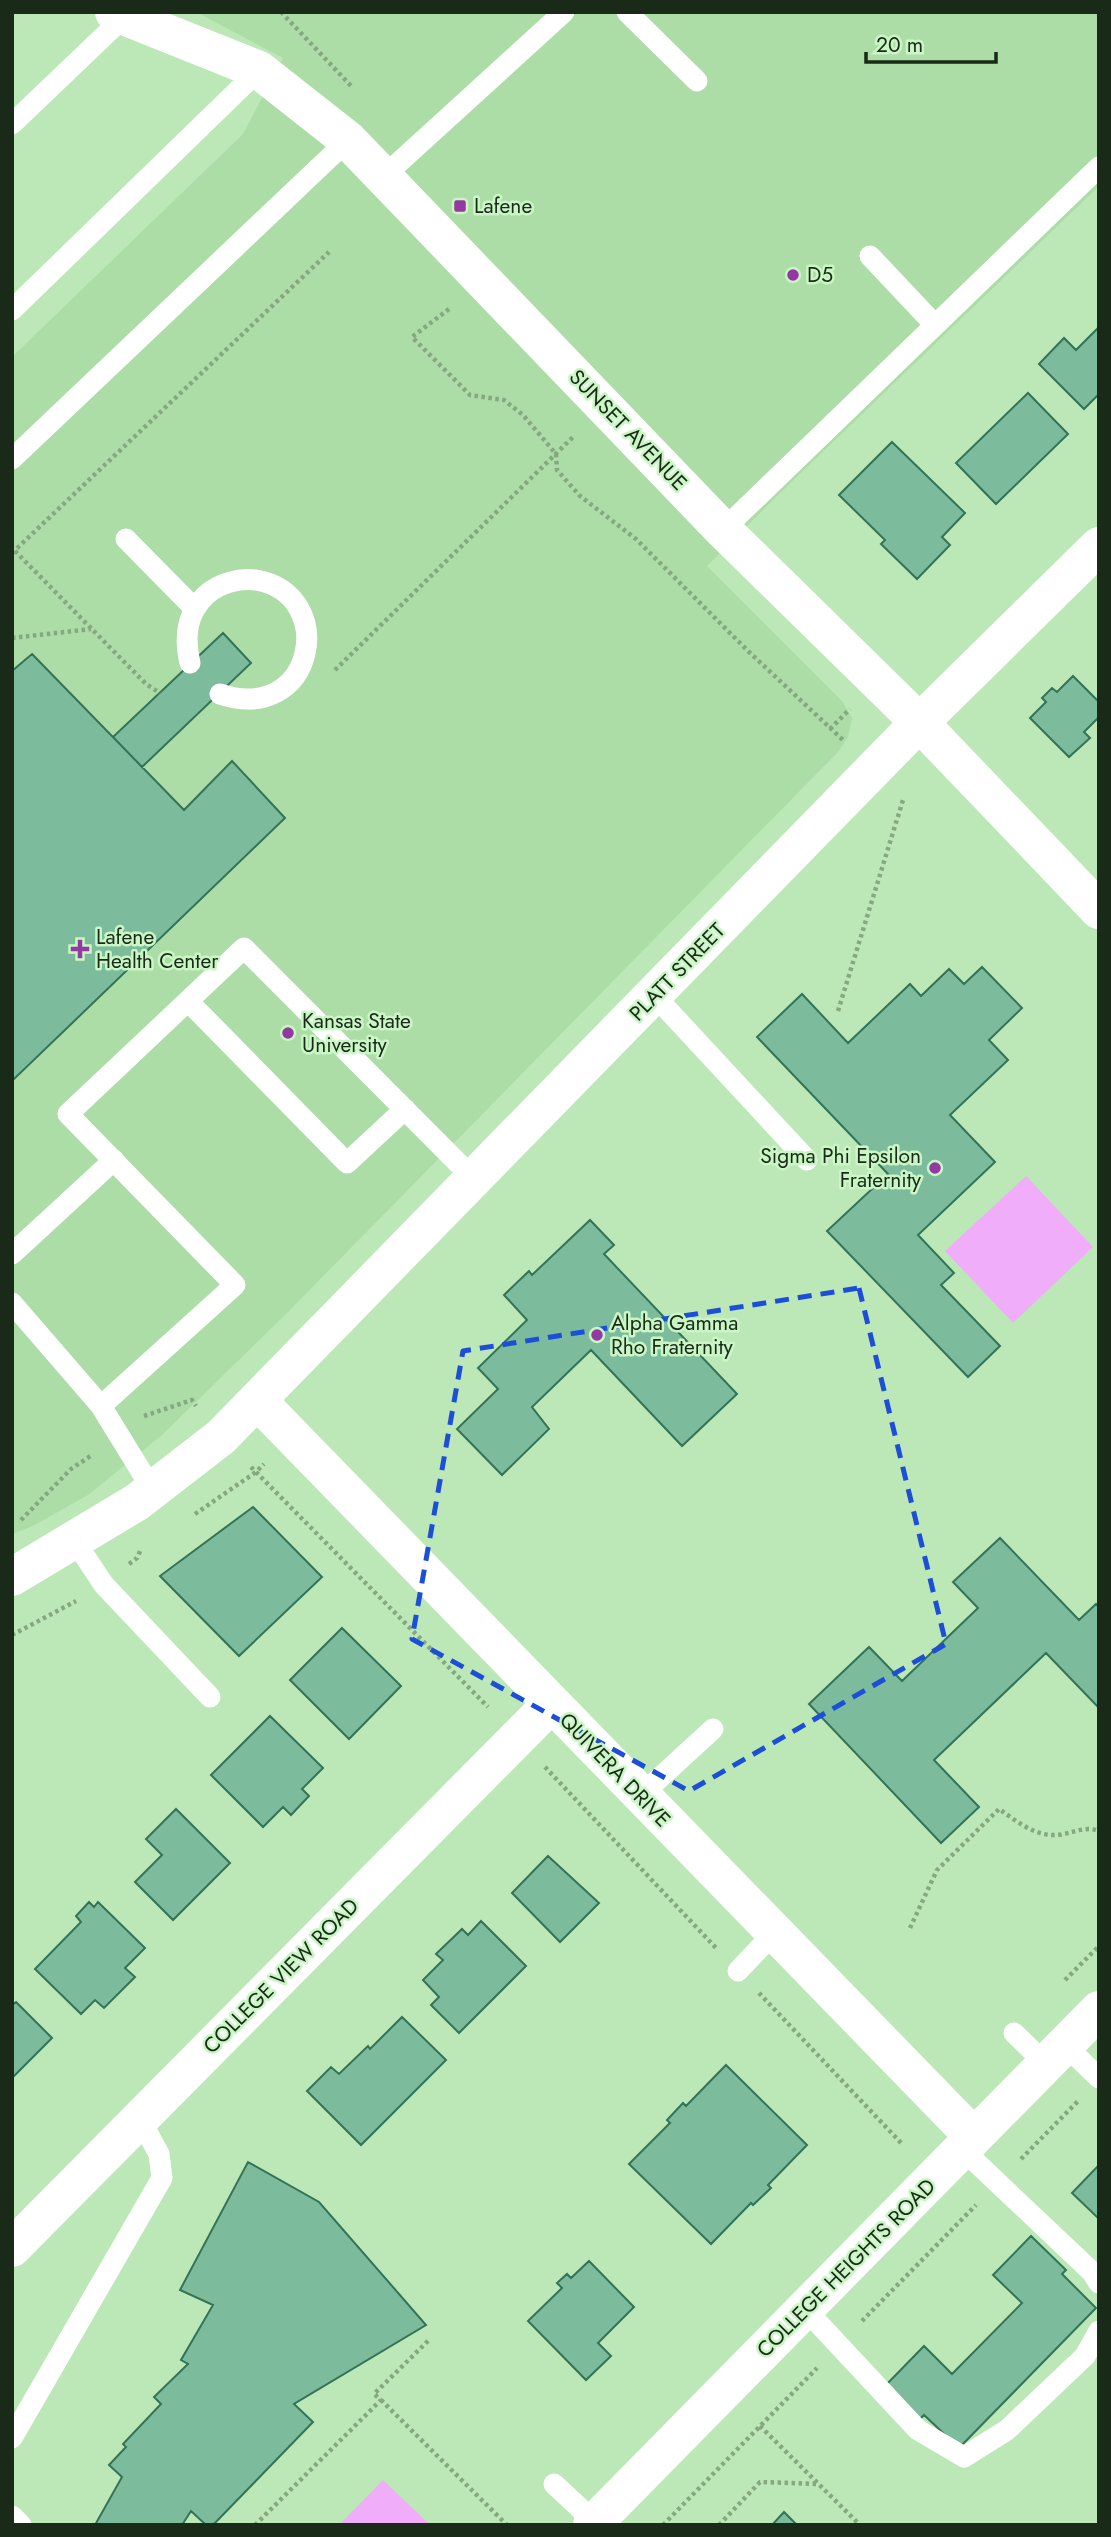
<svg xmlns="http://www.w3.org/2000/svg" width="1111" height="2537" font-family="Jost,sans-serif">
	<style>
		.built { fill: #acdda6 }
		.green { fill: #f0adf9 }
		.building { fill: #7cbc9d; stroke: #337357; stroke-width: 2 }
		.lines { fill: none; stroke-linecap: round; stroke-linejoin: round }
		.path { stroke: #85a881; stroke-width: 4.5; stroke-dasharray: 3.5 3.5; stroke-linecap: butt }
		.lane { stroke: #fff; stroke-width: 21 }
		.street { stroke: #fff; stroke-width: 38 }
		.marked { fill: none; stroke: #1d4ed8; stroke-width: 5; stroke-dasharray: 14 9; stroke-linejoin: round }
		.poi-dot { fill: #9438a2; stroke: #c9f6c4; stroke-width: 2.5 }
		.labels { text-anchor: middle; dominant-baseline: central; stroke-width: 5; stroke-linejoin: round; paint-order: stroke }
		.poi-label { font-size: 21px; fill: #192a18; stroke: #c9f6c4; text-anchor: start }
		.street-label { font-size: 21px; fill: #192a18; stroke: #c9f6c4 }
	</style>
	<rect width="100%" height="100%" fill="#bce8b7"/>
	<path class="built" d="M196,12H1099V186L781,492L707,566L842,701L852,718L848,737L838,752L287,1313L162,1435L88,1495L31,1527L12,1534V357L243,134L283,58Z"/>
	<path class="green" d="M1026,1176L1093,1247L1013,1323L945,1251Z
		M383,2480L430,2525H339Z"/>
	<path class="building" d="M1099,327V394L1084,409L1039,364L1064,338L1076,350Z
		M1028,393L1068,434L996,504L956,463Z
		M892,442L965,513L942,537L950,545L917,579L881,544L885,540L839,495Z
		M223,633L251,663L142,767L113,737Z
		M32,654L184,810L232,761L285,818L12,1081V671Z
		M1073,676L1099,702V717L1084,732L1090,738L1069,757L1030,718L1046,702L1042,698L1052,688L1057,692Z
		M982,967L1022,1008L989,1040L1008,1060L950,1115L995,1162L918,1235L954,1273L941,1285L1000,1346L968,1377L827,1231L888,1174L757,1037L802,994L848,1043L910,984L921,996L949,969L964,984Z
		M590,1220L614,1245L604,1254L737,1394L682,1446L591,1350L532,1407L549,1429L502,1475L457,1429L498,1389L478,1368L527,1320L504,1295L529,1271L532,1275Z
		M253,1507L322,1577L239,1656L160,1576Z
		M1000,1538L1079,1620L1096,1604L1099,1607V1708L1046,1653L934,1760L979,1807L941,1843L809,1704L869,1647L902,1681L978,1608L953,1582Z
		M342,1628L401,1686L349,1739L290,1680Z
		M270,1716L323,1768L302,1789L309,1796L291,1815L283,1807L263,1827L211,1775Z
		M176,1809L230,1863L173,1920L135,1882L162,1855L146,1839Z
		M548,1856L599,1903L560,1942L512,1893Z
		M89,1902L94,1907L98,1902L145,1948L125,1968L135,1977L104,2008L95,2000L81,2014L35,1969L81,1922L76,1916Z
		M481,1921L526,1966L459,2033L431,2005L439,1997L423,1980L443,1960L436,1954L462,1929L468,1935Z
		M16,2002L52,2038L12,2078V2005Z
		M402,2017L446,2060L361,2145L307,2091L331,2067L339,2074L368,2046L370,2049Z
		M726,2065L807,2145L768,2185L771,2188L753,2205L751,2203L711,2244L629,2164L670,2123L667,2120L683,2103L686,2106Z
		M248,2162L319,2202L426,2325L294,2404L313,2422L213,2525H206L191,2511L182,2525H95L122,2477L109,2465L126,2447L123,2444L161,2404L154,2397L188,2364L181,2360L213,2305L180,2290Z
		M1099,2165V2219L1072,2193Z
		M1031,2236L1066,2270L1062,2274L1096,2308L959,2448L924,2415L920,2419L885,2386L924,2346L952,2374L1022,2303L993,2275Z
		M589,2261L634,2307L598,2343L611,2356L586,2380L528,2321L562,2288L557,2283L567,2274L571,2278Z
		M784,2512L797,2525H772Z"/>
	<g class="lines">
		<path class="path" d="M281,12L353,88
			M449,309L412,337L470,395L504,400L523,415L556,454L557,470L580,496L636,539L748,651L843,740
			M15,551L146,684L160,693
			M12,553L329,252
			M12,638L91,629
			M335,670L574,436
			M830,729L850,709
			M838,1011L903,800
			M144,1416L192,1400L196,1406
			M251,1467L488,1707
			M195,1514L256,1472L264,1464
			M21,1520L71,1469L92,1455
			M129,1564L137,1558L141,1549
			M12,1635L76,1601
			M545,1767L717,1949
			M910,1928L937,1870L999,1809C1015,1820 1034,1836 1055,1835C1070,1835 1083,1825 1099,1831
			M1065,1980L1099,1946
			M759,1993L903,2145
			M1021,2159L1079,2100
			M862,2321L976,2205
			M381,2400L507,2525
			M760,2426L860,2525
			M255,2525L381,2400L374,2394L430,2339
			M663,2525L817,2368
			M719,2525L760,2482L817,2484"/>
		<path class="lane" d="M627,12L697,81
			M12,124L125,16
			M384,176L564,12
			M870,256L935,325
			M12,310L259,70
			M12,459L348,140
			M723,530L1099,167
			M126,539L194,608
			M190,663C184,637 186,614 206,595C219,583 239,578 256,580C339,594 315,726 220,694
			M654,995L807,1160
			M188,1001L347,1163L405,1109
			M12,1254L114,1160
			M12,1303L101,1406L152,1489
			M101,1406L235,1285L68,1114L244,948L474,1179
			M74,1540L104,1585L210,1697
			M640,1796L713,1729
			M738,1971L774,1933
			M1014,2033L1046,2064
			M1065,2045L1099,2078
			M962,2149L1092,2272L1099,2283
			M805,2309L918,2430L964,2457L1007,2430L1085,2356L1099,2331
			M12,2438L162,2178L159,2154L140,2119
			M554,2484L598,2525
			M12,2516L21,2525"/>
		<path class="street" d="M114,12L259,70L348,140L723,530L920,723L1099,910
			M257,1400L974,2137
			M12,1577L137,1502L221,1437L909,733L1099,546
			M12,2248L551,1704
			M592,2525L1099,2010"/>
	</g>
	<path class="marked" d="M859,1288L946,1644L689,1791L412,1639L463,1351Z"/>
	<g class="poi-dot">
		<rect x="453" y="199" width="14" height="14" rx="3.5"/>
		<circle cx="793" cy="275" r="7"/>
		<path d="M76.5 938.5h7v7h7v7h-7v7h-7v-7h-7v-7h7z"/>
		<circle cx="288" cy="1033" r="7"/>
		<circle cx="935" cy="1168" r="7"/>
		<circle cx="597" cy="1335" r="7"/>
	</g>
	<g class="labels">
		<g class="poi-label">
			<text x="474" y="206">Lafene</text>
			<text x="807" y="275">D5</text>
			<text x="96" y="937">Lafene<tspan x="96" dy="24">Health Center</tspan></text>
			<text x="302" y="1021">Kansas State<tspan x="302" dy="24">University</tspan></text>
			<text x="921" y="1156" text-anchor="end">Sigma Phi Epsilon<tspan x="921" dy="24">Fraternity</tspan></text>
			<text x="611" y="1323">Alpha Gamma<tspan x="611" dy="24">Rho Fraternity</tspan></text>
		</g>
		<g class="street-label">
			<text transform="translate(628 430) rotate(46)">SUNSET AVENUE</text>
			<text transform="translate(677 972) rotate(-46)">PLATT STREET</text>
			<text transform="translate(615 1770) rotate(46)">QUIVERA DRIVE</text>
			<text transform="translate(281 1976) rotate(-45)">COLLEGE VIEW ROAD</text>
			<text transform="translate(846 2268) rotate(-45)">COLLEGE HEIGHTS ROAD</text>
		</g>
	</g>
	<rect width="1111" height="2537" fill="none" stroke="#192a18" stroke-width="28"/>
	<path d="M866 52v10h130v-10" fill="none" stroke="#192a18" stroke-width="3.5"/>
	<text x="876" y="52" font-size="21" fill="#192a18" stroke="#c9f6c4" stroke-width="5" paint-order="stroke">20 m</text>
</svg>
